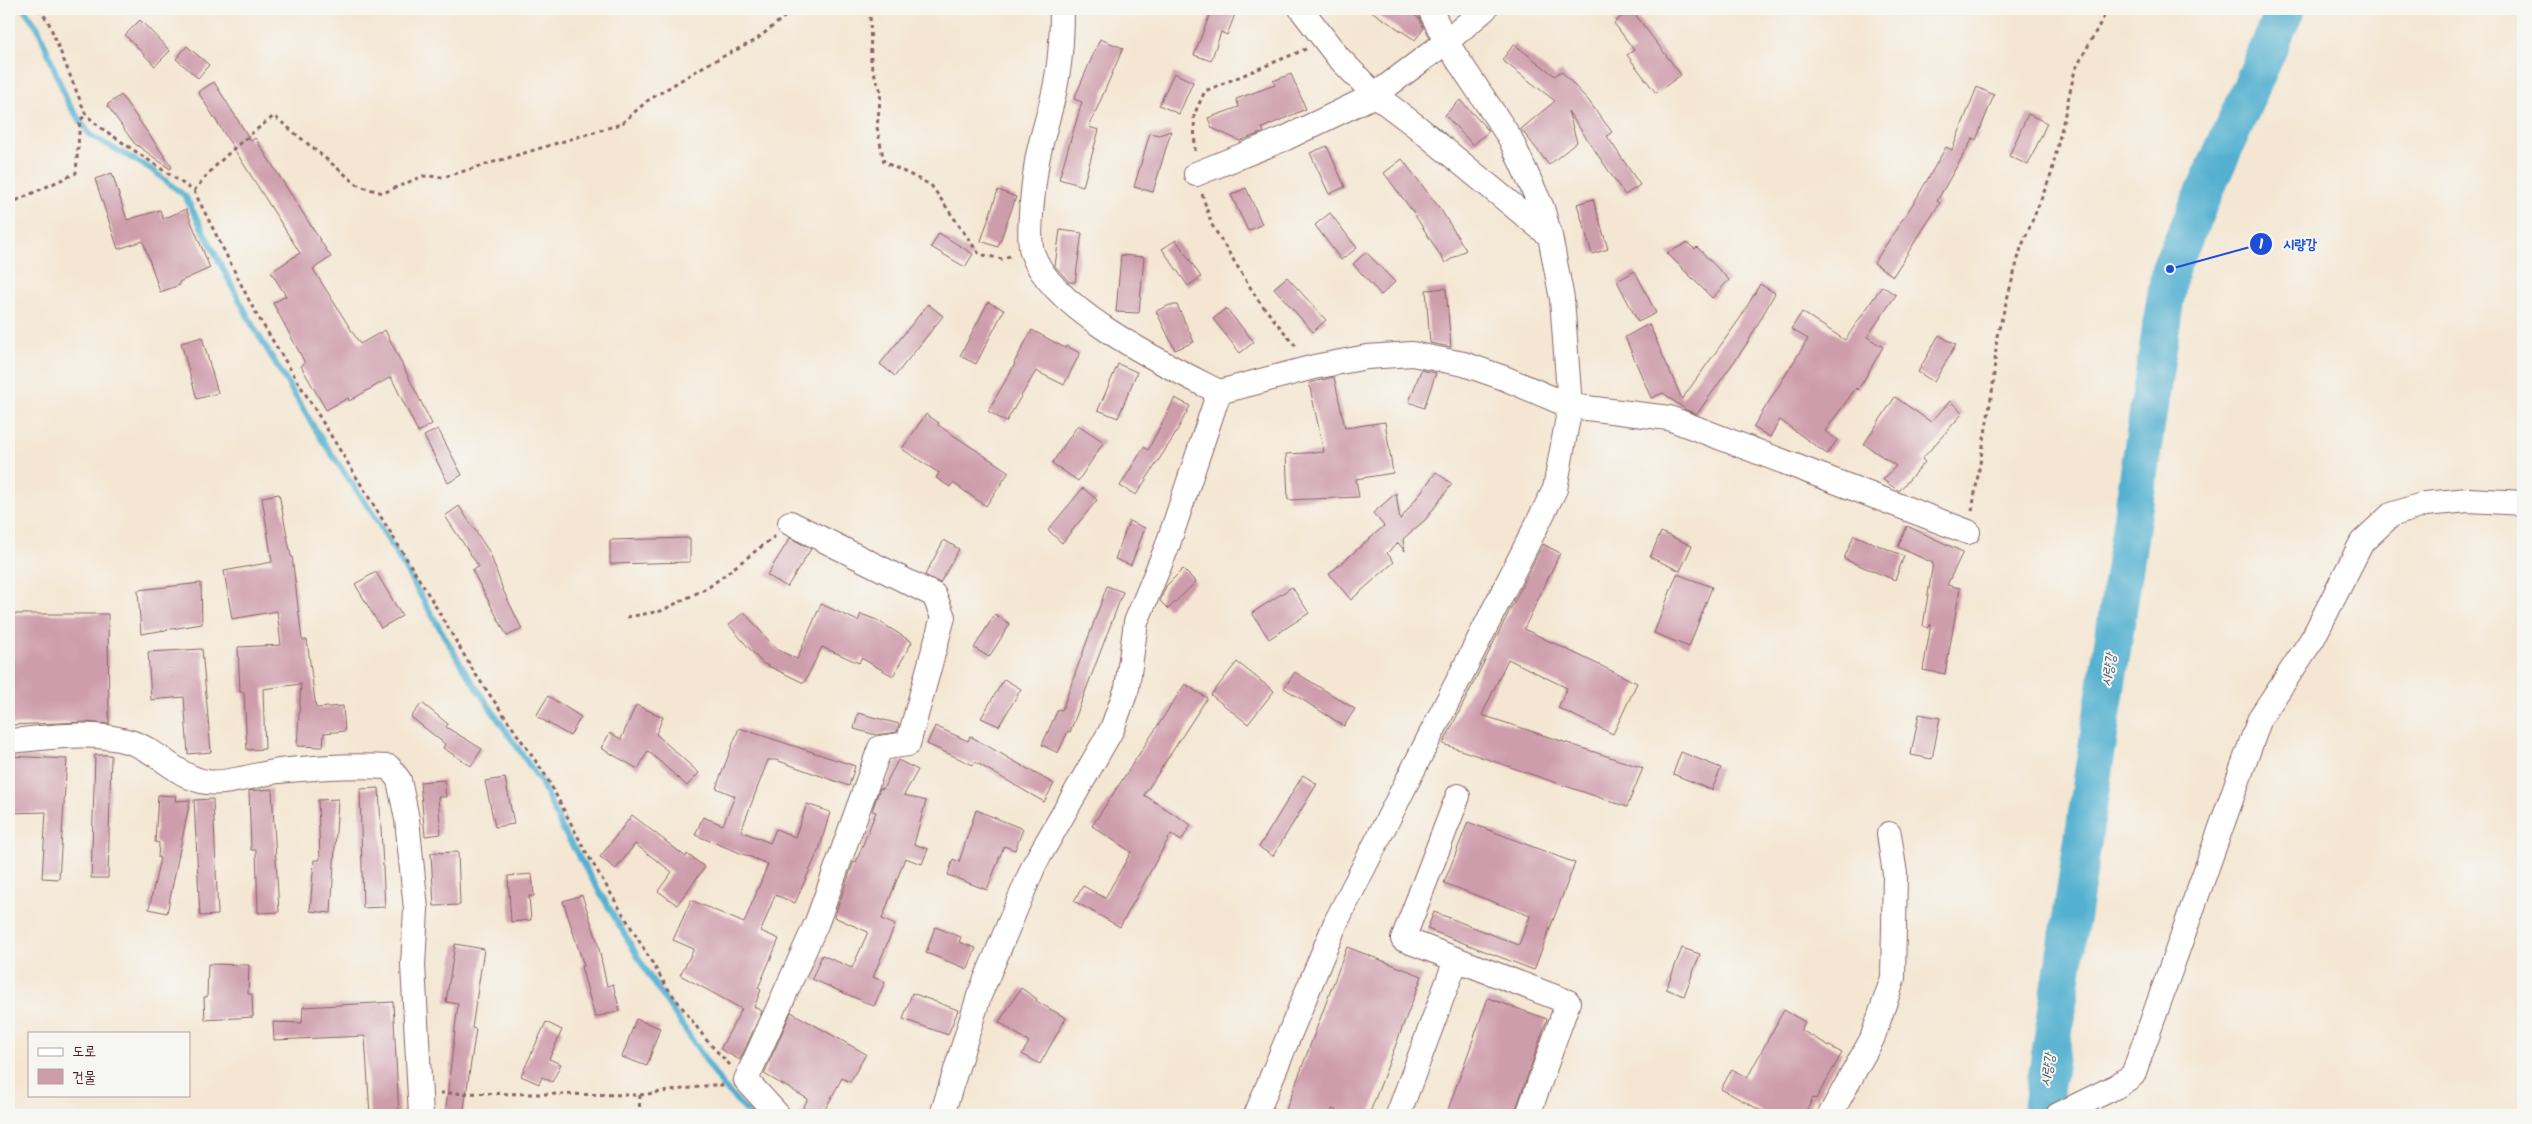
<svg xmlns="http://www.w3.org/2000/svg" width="2532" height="1124" font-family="Kalam,'Poor Story',sans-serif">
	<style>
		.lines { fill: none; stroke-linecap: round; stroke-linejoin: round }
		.stream { stroke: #52b0d0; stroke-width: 6 }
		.river { stroke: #52b0d0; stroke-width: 38 }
		.building { fill: #ce9dab }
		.street-casing { stroke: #866565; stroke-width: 26 }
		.path { stroke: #866565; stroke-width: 3; stroke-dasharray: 4 4; stroke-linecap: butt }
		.street { stroke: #fff; stroke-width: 24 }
		.labels { text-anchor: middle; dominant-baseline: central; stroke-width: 4; stroke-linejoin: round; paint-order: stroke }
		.water-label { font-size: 14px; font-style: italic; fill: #4d596d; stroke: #f6f6f2 }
		.leader { fill: none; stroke: #1d4ed8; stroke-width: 2 }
		.callout-dot { fill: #1d4ed8; stroke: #f6f6f2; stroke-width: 2 }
		.mark-label { font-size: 15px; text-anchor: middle; font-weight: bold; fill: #fff }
		.callout-label { font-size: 14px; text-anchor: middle; font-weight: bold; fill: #1d4ed8; stroke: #f6f6f2; stroke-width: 4; stroke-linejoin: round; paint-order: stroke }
	</style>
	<rect width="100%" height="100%" fill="#f6f6f2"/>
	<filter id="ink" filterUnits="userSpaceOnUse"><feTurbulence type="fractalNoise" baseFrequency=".02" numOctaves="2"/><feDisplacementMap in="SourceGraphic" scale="10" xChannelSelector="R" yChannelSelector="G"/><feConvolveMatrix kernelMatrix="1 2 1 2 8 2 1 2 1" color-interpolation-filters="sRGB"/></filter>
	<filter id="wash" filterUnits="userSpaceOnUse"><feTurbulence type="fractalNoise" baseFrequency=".0096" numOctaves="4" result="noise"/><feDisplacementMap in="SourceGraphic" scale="20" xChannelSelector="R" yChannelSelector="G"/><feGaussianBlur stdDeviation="1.12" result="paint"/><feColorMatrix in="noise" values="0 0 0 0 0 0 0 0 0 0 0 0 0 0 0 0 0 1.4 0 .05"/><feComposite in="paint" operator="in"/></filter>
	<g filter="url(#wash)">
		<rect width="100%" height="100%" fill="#f4e6d2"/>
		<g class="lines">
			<path class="stream" d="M24,9L38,28L68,103L90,135L151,169L185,196L253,326L320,437L373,514L463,668L541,782L562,828L648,974L723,1086L750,1115"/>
			<path class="river" d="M2041,1115L2170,269L2286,9"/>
		</g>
		<g id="blocks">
			<path class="building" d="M1212,9H1237L1227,35L1221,32L1211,61L1194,55Z
				M1368,9H1405L1419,18L1424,28L1415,40Z
				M1631,9L1681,75L1656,93L1627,55L1634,50L1614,23Z
				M140,20L170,51L155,66L125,35Z
				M1100,39L1123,48L1089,127L1099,130L1083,186L1059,179L1082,102L1074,99Z
				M1514,44L1555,76L1561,71L1588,100L1612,132L1607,136L1640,185L1625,195L1568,111L1577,142L1549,165L1521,129L1555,101L1502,60Z
				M187,46L209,65L198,78L176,59Z
				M1174,73L1193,82L1179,114L1159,105Z
				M1291,74L1306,109L1262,128L1264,132L1240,141L1212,128L1208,118L1239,107L1236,99L1275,85L1273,81Z
				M214,82L251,141L255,138L331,257L313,269L360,344L385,330L432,424L418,432L391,377L349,401L348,398L326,410L301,366L305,363L273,303L286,296L271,272L300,253L198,92Z
				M1977,87L1994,95L1976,140L1973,138L1937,201L1940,203L1893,276L1874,263L1918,196L1946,147L1952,150Z
				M121,95L172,167L170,169L134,143L107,105Z
				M1460,100L1489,131L1473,145L1445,115Z
				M2028,114L2047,123L2028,165L2009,156Z
				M1171,131L1153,192L1134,187L1150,133L1159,135Z
				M1327,146L1345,187L1329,194L1310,153Z
				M1402,159L1441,210L1466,250L1445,263L1413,212L1384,173Z
				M112,173L127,220L160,210L163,219L186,209L210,268L179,282L180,285L160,292L143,241L118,249L95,179Z
				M1246,188L1262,224L1248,231L1231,195Z
				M998,190L1016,197L998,247L981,241Z
				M1593,199L1608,249L1592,254L1577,204Z
				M1330,213L1357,248L1341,260L1315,225Z
				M1060,230L1082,233L1075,282H1069L1055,266Z
				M939,233L973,254L965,267L931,247Z
				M1176,240L1201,277L1188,286L1162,249Z
				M1687,243L1695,249L1697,247L1729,280L1712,298L1667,253Z
				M1366,252L1395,282L1381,295L1353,264Z
				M1121,255L1144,257L1139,313L1116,312Z
				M1635,271L1656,313L1638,322L1617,281Z
				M1287,277L1326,320L1313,332L1274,288Z
				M1760,284L1775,293L1748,342L1697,414L1686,410L1663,393L1651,398L1625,337L1649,324L1682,399L1741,317Z
				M1882,286L1896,295L1867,337L1883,347L1858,390L1856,388L1825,431L1837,440L1827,454L1780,420L1770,437L1753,427L1808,339L1791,329L1802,312L1845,340Z
				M1446,288L1451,347L1430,343L1426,290Z
				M988,302L1004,310L976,364L960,356Z
				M928,304L943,316L895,376L880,364Z
				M1170,305H1177L1194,342L1175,350L1156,311Z
				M1226,308L1254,342L1240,353L1213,319Z
				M1032,330L1065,348L1066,346L1080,353L1064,385L1036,371L1006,422L988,411L1015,364L1014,363Z
				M1939,335L1956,345L1934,382L1918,372Z
				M202,337L218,393L197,399L181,343Z
				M1118,364L1137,372L1118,418L1098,410Z
				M1421,370L1436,373L1424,408L1409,402Z
				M1334,377L1345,428L1385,422L1393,473L1356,479L1359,497L1288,500L1286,454L1324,452L1309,383Z
				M1895,397L1931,422L1950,401L1963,413L1922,459L1925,462L1899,491L1883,480L1896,466L1864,444Z
				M1175,398L1190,406L1173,438L1136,495L1120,486L1144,447L1148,450Z
				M926,414L939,423L938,425L1009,472L986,506L953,483L950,487L936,478L939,473L902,449Z
				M1078,425L1104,442L1078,481L1052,463Z
				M438,429L462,475L448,483L424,436Z
				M1436,472L1452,484L1425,520L1403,539L1405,551L1398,543L1387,553L1394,562L1351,600L1329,574L1384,526L1373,513L1396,493L1400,520Z
				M1083,488L1097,500L1062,543L1048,530Z
				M279,494L291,556H292L302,640H307L316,708L343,706L345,731L324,733L323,747L297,746L301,684L263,689L265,749L247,750L244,692H240L238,647L281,645L277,611L232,619L224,571L272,562L262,497Z
				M459,506L490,553L503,590L522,629L507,636L472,570L479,567L445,516Z
				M1129,521L1145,528L1131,565L1115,559Z
				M1907,526L1963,552L1947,585L1960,588L1945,674L1923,670L1931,624L1928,628L1923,626L1933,563L1898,547Z
				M1661,532L1692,546L1680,571L1650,557Z
				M1854,535L1904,556L1895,580L1844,559Z
				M690,538V562L610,564V540Z
				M790,538L811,549L787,587L767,575Z
				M944,540L959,549L940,583L925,575Z
				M1543,544L1560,553L1524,629L1637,683L1613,734L1558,708L1567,688L1508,659L1482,715L1643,768L1627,807L1443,744Z
				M1183,569L1196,582L1168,609L1160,601L1166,586Z
				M376,572L402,616L381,628L355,584Z
				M1677,574L1712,587L1689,647L1654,633Z
				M201,583L202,624L141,634L138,590Z
				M1107,586L1123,592L1070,732L1068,731L1058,753L1042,745L1058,709L1062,710Z
				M1292,587L1309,613L1269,639L1252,613Z
				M821,604L858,621L861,614L877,620L912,642L893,676L861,658L859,663L822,647L804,683L762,663L729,625L744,612L776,649L797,659Z
				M9,614H108L109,724L85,722L9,725Z
				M995,614L1010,624L989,657L974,648Z
				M202,649L211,752L188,754L184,697L151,700L148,652Z
				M1237,662L1274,691L1248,724L1211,695Z
				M1295,672L1355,709L1344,726L1284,688Z
				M1004,679L1021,689L999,726L981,718Z
				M1185,684L1207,698L1144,795L1191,825L1181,841L1171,834L1120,927L1074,901L1083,886L1105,898L1131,852L1092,826Z
				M548,696L581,717L570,736L536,716Z
				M422,703L448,724L446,727L482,749L471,766L443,748L445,744L411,717Z
				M636,705L663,717L656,734L699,773L687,786L648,751L638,769L601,748L610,733L621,739Z
				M858,713L899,724L897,732L876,735L854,729Z
				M1919,714L1940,718L1932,759L1911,755Z
				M935,726L968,741L970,736L1054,784L1044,802L975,762L973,765L927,744Z
				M739,728L855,766L849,786L776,760H768L741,831L770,843L776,829L795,837L807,804L830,812L820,847L795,903L775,895L761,931L779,939L758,988L761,990L754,1007L762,1011L740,1060L720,1049L742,1009L680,975L694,949L673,940L691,900L744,923L768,864L695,835L703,817L723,825L735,796L716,788Z
				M1681,752L1721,768L1712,790L1673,774Z
				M95,755H111L108,878H91Z
				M9,756L67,759L59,879L42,878L46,812L9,813Z
				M898,760L918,770L904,795L926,801L914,844L928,849L922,864L905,858L882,919L895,925L873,977L885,982L874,1006L812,979L822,955L852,968L868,932L834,917L854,861L856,862L876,812L872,811L880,788L883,789Z
				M1303,775L1317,784L1273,856L1259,847Z
				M505,778L514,824L495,827L485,781Z
				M444,780L446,797H438L441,834L425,836L420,782Z
				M379,788L385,907L363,908L360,789Z
				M272,789L279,912L258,913L256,850H251L249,791Z
				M158,795L176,796L175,801L190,800L167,913L149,909L160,858H158L159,843L155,842Z
				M213,799L218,915L200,916L194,800Z
				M338,799L331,913L310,911L314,860H320L318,800Z
				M976,810L1023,829L1015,850L1004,846L987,890L948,875L953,859L959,862Z
				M632,815L686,857L687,854L705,867L677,905L658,891L672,872L635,844L616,869L600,857Z
				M1468,822L1575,863L1534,970L1427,929L1434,912L1519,945L1530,916L1444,883Z
				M458,852L460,905L434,906L431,853Z
				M532,874L534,896H529L531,920L511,922L508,876Z
				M582,895L597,940L607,986L613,984L620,1011L595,1017L581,966H584L563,901Z
				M935,927L961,937L959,942L976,948L968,969L926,953Z
				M455,944L484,949L472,1028L476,1029L463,1115H445L458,1004L446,1002Z
				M1347,947L1422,976L1369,1115H1349L1332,1109L1330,1115H1284Z
				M1682,948L1700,954L1684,996L1666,989Z
				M208,964L249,965L248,994H252L253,1017L205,1020L204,997H207Z
				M1021,988L1037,999L1036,1001L1066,1018L1040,1064L1022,1054L1029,1042L999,1022Z
				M912,993L958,1010L948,1035L903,1019Z
				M1488,998L1547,1019L1515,1112L1514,1115H1446Z
				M393,1002L399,1115H370L365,1036L274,1040L273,1022L302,1023L303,1007Z
				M1784,1010L1805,1022L1801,1030L1842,1053L1816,1099L1813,1098L1804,1115H1769L1721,1089L1732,1069L1747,1078Z
				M791,1012L866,1054L850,1082L842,1078L822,1115H799L808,1099L764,1074Z
				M636,1019L660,1028L647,1066L622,1057Z
				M546,1022L562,1030L549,1059L561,1064L552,1082L542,1077L539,1084L521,1076Z"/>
		</g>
	</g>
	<g filter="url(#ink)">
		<use href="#blocks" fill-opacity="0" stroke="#866565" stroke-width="1"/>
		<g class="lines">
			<g class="street-casing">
				<path id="street" d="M1062,9C1062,31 1061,55 1057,77C1053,105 1042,133 1037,161C1034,180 1027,235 1032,252C1051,310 1166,365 1219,392
					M1301,9L1338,57L1375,95L1416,126L1550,236
					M1196,174L1286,138L1375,95L1446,42L1485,9
					M9,741C48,738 91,730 130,742C158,750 178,778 207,782C225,785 259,774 279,771C316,767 352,765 389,767L399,780L407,819L416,909L413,965L421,1115
					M1458,796L1403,939L1568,1002L1528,1115
					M778,1115L746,1080L817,922L880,748L908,744L943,617L934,595L790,523
					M942,1115L979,996L1034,865L1112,729L1127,688L1136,622L1167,547L1219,392L1314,367L1367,357L1412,354L1464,364L1504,378L1570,406L1669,418L1968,532
					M1256,1115L1336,922L1555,489L1570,406L1562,299L1550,236L1542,208L1510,138L1446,42L1430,9
					M1398,1115L1456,960
					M1830,1115L1872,1039L1893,978L1895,874L1889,834
					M2058,1115L2117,1086L2133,1075L2260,718L2313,638L2362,542L2391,515L2425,504L2469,500L2523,503"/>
			</g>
			<path class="path" d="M39,9L48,21L86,115L101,128L194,191L254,310L433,602L474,672L546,776L586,852L666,986L708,1042L730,1065
				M870,9L871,64L881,92L877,127L884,162L931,185L979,254L1002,259L1012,255
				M1195,151L1194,115L1205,91L1306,49
				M194,191C217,161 245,138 274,116L359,186L383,193L423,176L444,177L621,124L647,101L706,65L756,40L789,13L799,9
				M1202,194L1212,225L1258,300L1298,349
				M9,204L76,173L80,120L86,115
				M1972,511L1993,386L1997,336L2021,248L2051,175L2075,70L2108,9
				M627,617L661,611L709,587L775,536
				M440,1093L640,1095L713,1085H726
				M639,1115L640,1095"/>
			<use href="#street" class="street"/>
		</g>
	</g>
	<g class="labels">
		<g class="water-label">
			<text transform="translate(2109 670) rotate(-81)">시량강</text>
			<text transform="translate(2048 1070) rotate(-81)">시량강</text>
		</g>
	</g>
	<path class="leader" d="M2170 269L2261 244"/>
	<g class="callout-dot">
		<circle cx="2170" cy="269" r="5"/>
		<circle cx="2261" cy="244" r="12"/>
	</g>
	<g class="mark-label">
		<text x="2261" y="249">1</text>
	</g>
	<g class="callout-label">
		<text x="2300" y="249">시량강</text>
	</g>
	<rect width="2532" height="1124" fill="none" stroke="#f6f6f2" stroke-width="30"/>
	<rect x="28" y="1032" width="162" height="65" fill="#f6f6f2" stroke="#b1a0a2"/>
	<rect x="38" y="1048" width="25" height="8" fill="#ffffff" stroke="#b1a0a2"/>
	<text x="72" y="1056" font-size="15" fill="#4a1f2b">도로</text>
	<rect x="38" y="1069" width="25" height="15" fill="#ce9dab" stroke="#b1a0a2"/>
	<text x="72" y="1082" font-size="15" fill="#4a1f2b">건물</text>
</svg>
